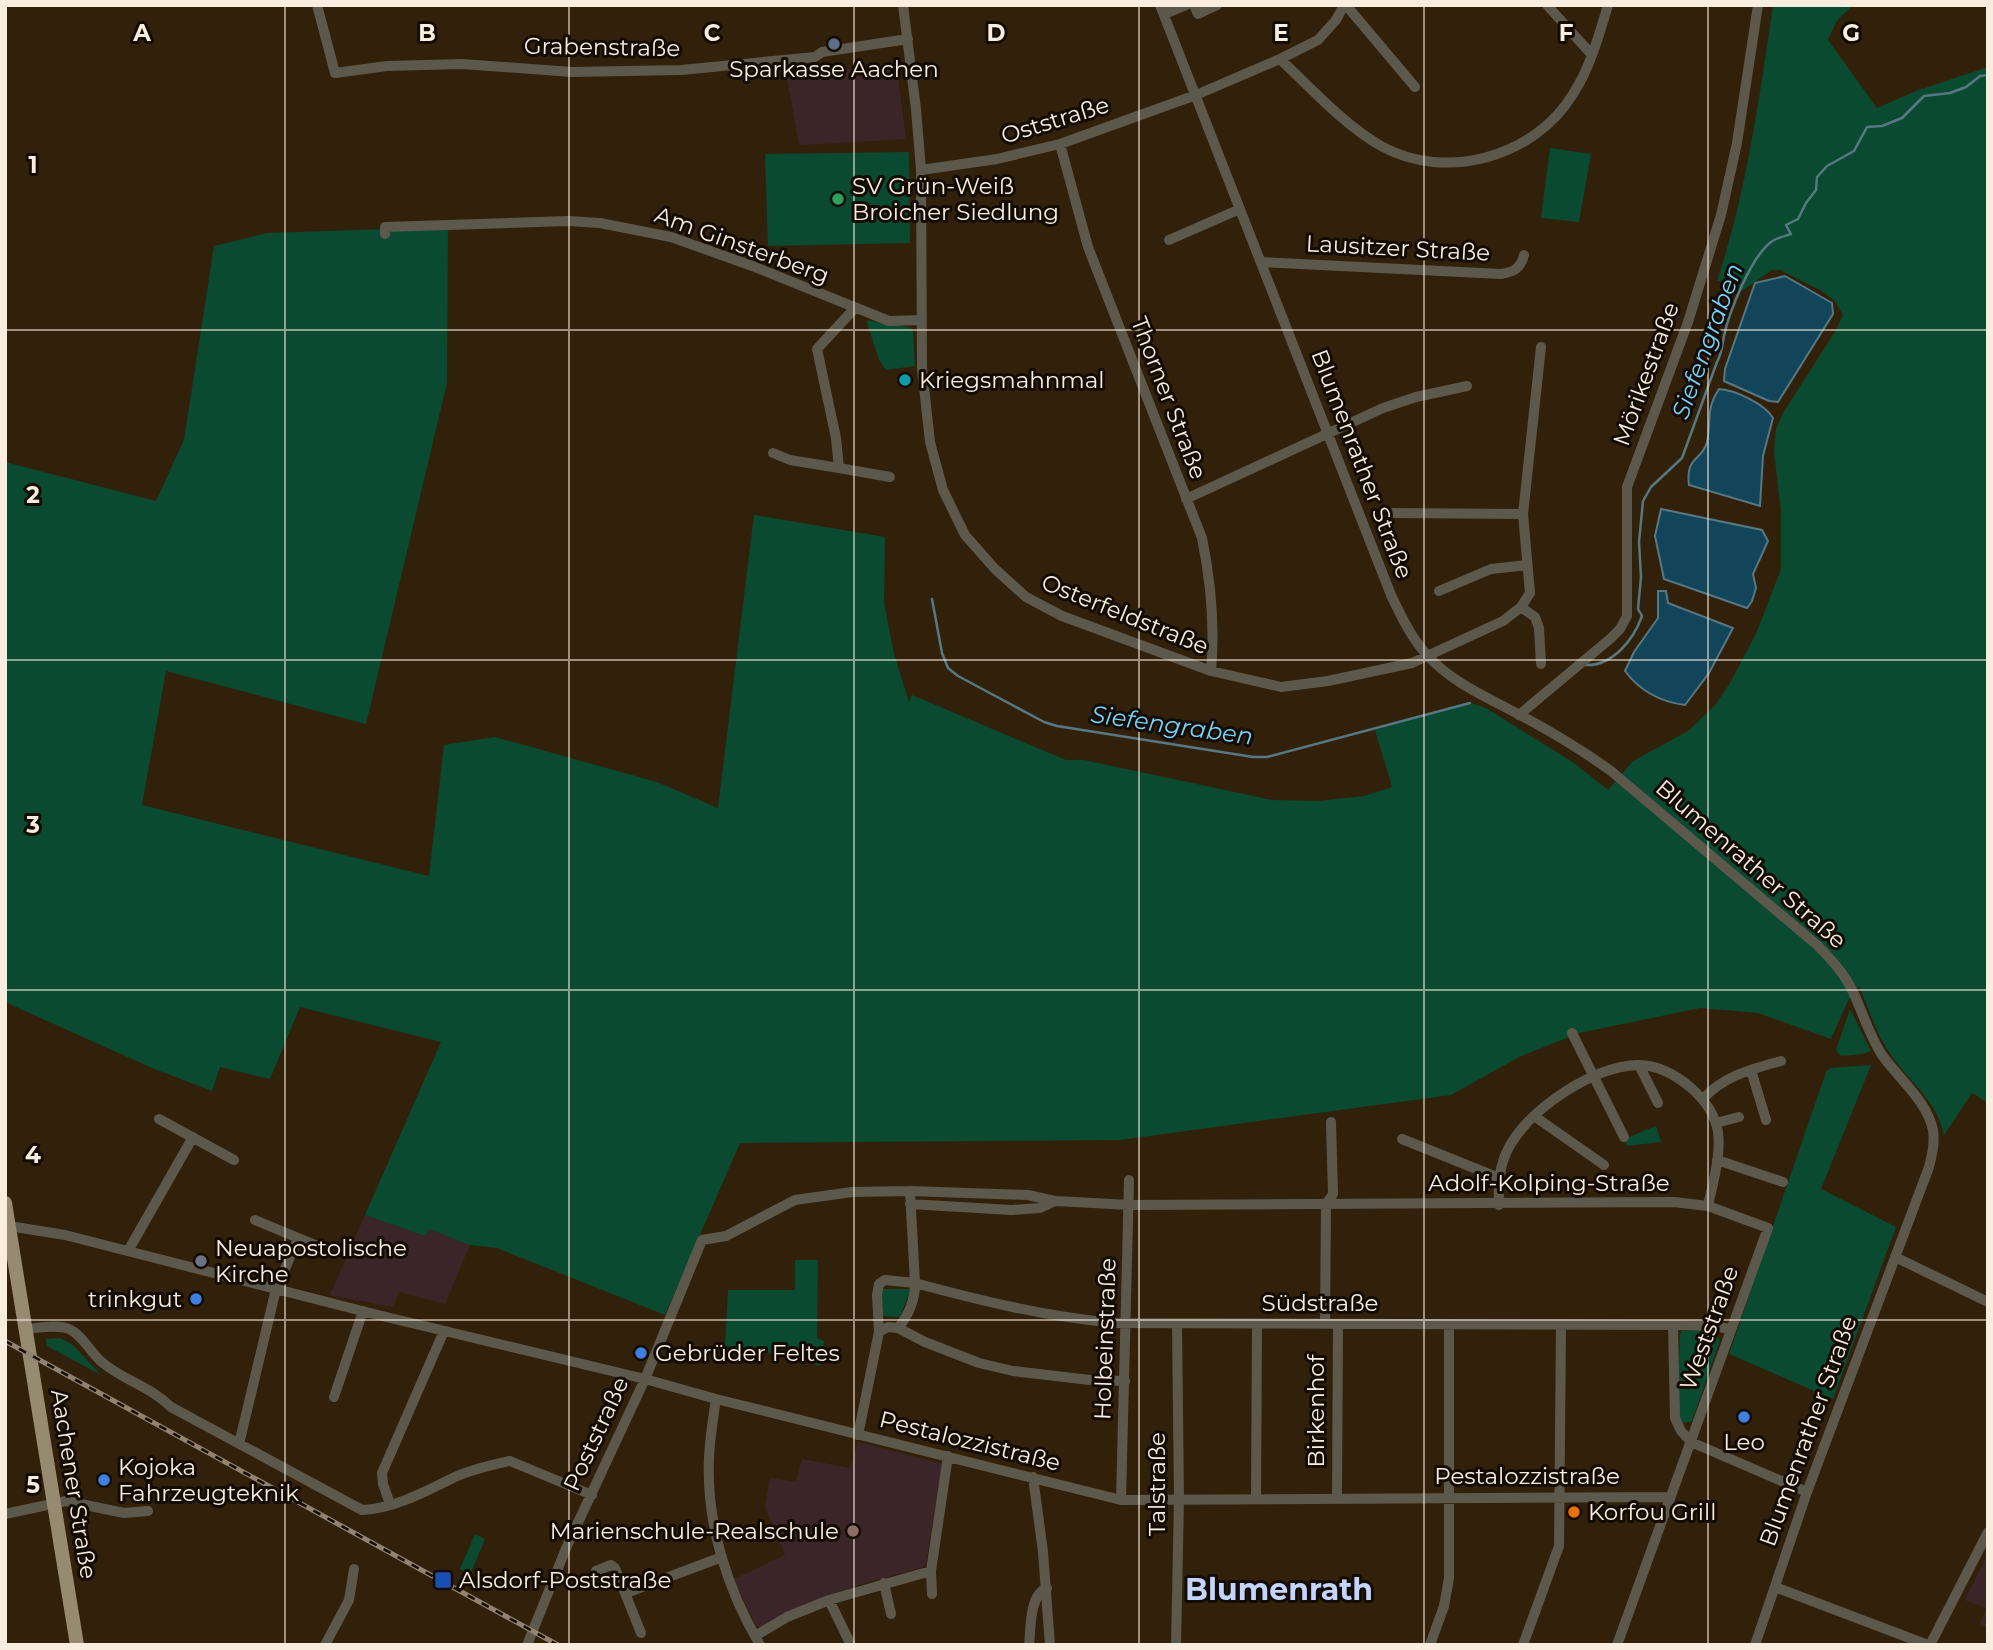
<svg xmlns="http://www.w3.org/2000/svg" width="1993" height="1650" font-family="Montserrat,sans-serif">
	<style>
		.education { fill: #3a2629 }
		.green { fill: #094a31 }
		.water { fill: #124559; stroke: #577782; stroke-width: 2 }
		.lines { fill: none; stroke-linecap: round; stroke-linejoin: round }
		.stream { stroke: #577782; stroke-width: 2.5 }
		.minor { stroke: #5d584c; stroke-width: 10 }
		.major { stroke: #968a71; stroke-width: 14 }
		.rail-casing { stroke: #928371; stroke-width: 5 }
		.rail { stroke: #140c04; stroke-width: 2.5; stroke-dasharray: 8; stroke-linecap: butt }
		.grid { fill: none; stroke: #f9ede0; stroke-width: 2; stroke-opacity: 0.55 }
		.service-dot { fill: #5c6f8a; stroke: #140c04; stroke-width: 2.5 }
		.leisure-dot { fill: #2e9e5b; stroke: #140c04; stroke-width: 2.5 }
		.culture-dot { fill: #0f9aa8; stroke: #140c04; stroke-width: 2.5 }
		.worship-dot { fill: #6b7280; stroke: #140c04; stroke-width: 2.5 }
		.shop-dot { fill: #3f7fe0; stroke: #140c04; stroke-width: 2.5 }
		.food-dot { fill: #e8710a; stroke: #140c04; stroke-width: 2.5 }
		.education-dot { fill: #8d6e63; stroke: #140c04; stroke-width: 2.5 }
		.transit-dot { fill: #1a4fb4; stroke: #140c04; stroke-width: 2.5 }
		.labels { text-anchor: middle; dominant-baseline: central; stroke-width: 6; stroke-linejoin: round; paint-order: stroke }
		.street-label { font-size: 23px; fill: #f9ede0; stroke: #140c04 }
		.poi-label { font-size: 23px; fill: #f9ede0; stroke: #140c04; text-anchor: start }
		.water-label { font-size: 24px; font-style: italic; fill: #75d4fd; stroke: #140c04 }
		.district-label { font-size: 30px; font-weight: bold; fill: #c2d5fe; stroke: #140c04 }
		.grid-label { font-size: 23px; text-anchor: middle; font-weight: bold; fill: #f9ede0; stroke: #140c04; stroke-width: 6; stroke-linejoin: round; paint-order: stroke }
	</style>
	<rect width="100%" height="100%" fill="#32210a"/>
	<path class="education" d="M896,62L906,139L799,145L787,78Z
		M365,1215L425,1236L429,1229L470,1245L445,1304L399,1292L393,1307L330,1295Z
		M858,1442L942,1464L926,1564L921,1568L868,1582L821,1598L762,1627L756,1626L734,1579L785,1555L765,1507L770,1478L796,1482L802,1459L850,1468Z
		M1988,1554V1627L1980,1624L1986,1608L1965,1600Z"/>
	<path class="green" d="M1773,5H1853L1836,22L1828,40L1877,108L1916,91L1988,67V1103L1972,1093L1944,1135C1937,1100 1910,1083 1891,1055C1876,1034 1869,1009 1859,986L1848,1001L1831,1039L1758,1013L1700,1008L1579,1033L1519,1057L1451,1095L1120,1140L740,1143L665,1315L497,1248L470,1245L429,1229L425,1236L365,1215L441,1042L300,1007L270,1079L220,1067L212,1091L152,1068L5,1002V462L156,501L184,440L214,246L267,233L448,227L447,383L366,724L166,671L142,805L429,876L444,745L495,737L657,782L718,808L754,515L885,537L884,603L894,654L909,702L912,695L1066,760H1084L1272,800L1318,801L1364,796L1392,787L1375,730L1468,702L1486,708L1574,763L1608,790L1633,761L1688,731L1716,704L1730,683L1756,634L1781,569V511L1774,452L1776,429L1783,413L1836,330L1843,315L1835,301L1820,290L1780,270H1772L1742,291L1738,289L1741,278L1717,281C1746,194 1760,96 1773,5Z
		M1550,148L1591,154L1579,222L1541,218Z
		M909,152L910,243L768,246L765,154Z
		M868,320C884,325 901,324 913,329L915,366L886,370L879,360L867,323Z
		M1850,1009L1871,1051L1862,1054L1841,1056L1836,1050Z
		M1871,1065L1821,1189L1896,1227L1833,1399L1729,1354L1826,1072L1830,1068Z
		M1656,1126L1661,1142L1627,1146L1624,1139Z
		M795,1260H818L817,1338L824,1341L820,1366L753,1348L725,1346L728,1290H795Z
		M881,1289H911L900,1317L884,1316L881,1313Z
		M1682,1331C1696,1331 1712,1327 1720,1340L1692,1421L1684,1423L1677,1416L1680,1334Z
		M60,1338L73,1345L101,1375L47,1346L46,1339Z
		M475,1534L485,1539L470,1575L460,1569Z"/>
	<path class="water" d="M1785,276L1832,303L1833,314L1778,402L1769,401L1724,381L1725,369L1755,283Z
		M1719,389C1735,390 1765,404 1773,418L1763,456L1760,506L1689,485C1685,456 1703,460 1707,442C1712,420 1705,410 1719,389Z
		M1661,509L1762,530L1768,541L1753,574L1756,588L1752,601L1747,608L1664,579L1655,536Z
		M1658,591H1666L1668,603L1733,628L1709,673L1685,705C1661,702 1640,691 1625,671L1634,652L1658,618Z"/>
	<g class="lines">
		<path class="stream" d="M932,599L942,653L948,668L958,676L1044,722L1057,726L1253,757H1267L1470,703
			M1586,665C1613,666 1634,639 1642,616L1638,609L1641,577L1639,542L1643,501L1651,487L1682,458L1717,362C1722,353 1722,346 1724,336C1729,312 1751,257 1771,242C1776,238 1785,236 1791,234L1786,225L1798,219L1806,203L1816,190L1817,177L1827,166L1854,151L1867,127L1882,126L1902,118L1924,96L1950,93L1966,87L1980,76L1988,75"/>
		<path class="minor" d="M317,5L335,73L387,66L462,64L572,72L681,70L815,57L822,52L908,39
			M903,5L916,109L921,170L922,369L930,442L943,490L965,535L995,569L1026,597L1062,616L1211,671L1281,687L1328,681L1412,663L1503,621L1521,607L1530,593L1523,514L1541,347
			M1160,5L1391,595C1401,616 1411,637 1426,654C1452,683 1487,697 1520,715C1552,732 1582,750 1611,771L1817,945C1831,959 1844,973 1853,992C1863,1013 1869,1035 1882,1055C1899,1079 1927,1101 1933,1130C1935,1143 1932,1155 1929,1167L1807,1492L1755,1645
			M1194,5L1198,14L1217,5
			M1346,5L1415,87
			M1547,5L1592,55
			M1164,14L1186,5
			M1280,59C1312,89 1343,124 1381,146C1446,182 1535,157 1573,94C1590,68 1599,35 1608,5
			M1060,144L1088,247L1202,538C1211,582 1215,626 1211,671
			M921,170L997,159L1060,144L1196,95L1280,59L1318,40L1336,20L1344,5
			M385,234V227L568,221L600,223L671,237L755,267L889,321L921,320
			M1169,240L1240,209
			M1261,262L1501,274C1514,272 1521,268 1524,255
			M855,308L817,349L836,438L839,468L890,477
			M773,453L790,460L839,468
			M1186,499L1383,408L1416,397L1467,386
			M1391,513L1523,514
			M1439,591L1491,569L1527,565
			M1521,607L1535,617L1539,628L1541,664
			M1519,715L1610,639L1620,629L1627,616V487L1688,322L1721,215L1737,143L1758,5
			M1572,1033L1624,1137
			M1639,1065L1658,1103
			M1751,1070L1766,1120
			M1703,1099C1723,1076 1752,1069 1781,1061
			M1534,1116L1604,1165
			M159,1119L234,1160
			M1716,1123L1739,1117
			M1402,1139L1499,1178
			M1717,1160L1783,1182
			M910,1204L1011,1210L1040,1208L1055,1201
			M1499,1205C1498,1184 1499,1166 1509,1147C1531,1108 1592,1067 1637,1065C1656,1064 1676,1075 1690,1087C1704,1099 1715,1113 1718,1132C1721,1156 1713,1182 1708,1206
			M255,1220L325,1249
			M9,1226L65,1235L378,1315L645,1379L716,1399L1121,1500L1669,1497
			M128,1251L193,1137
			M1895,1257L1988,1302
			M1325,1324L1326,1204L1333,1194L1331,1122
			M1673,1325L1675,1418L1681,1431L1691,1442L1807,1492
			M898,1328C909,1315 915,1300 915,1283C982,1301 1047,1317 1116,1323L1673,1325L1714,1326L1730,1329
			M26,1329C38,1328 58,1324 69,1329C83,1335 91,1354 103,1363C125,1381 151,1387 171,1407L362,1510C392,1509 425,1492 451,1479C469,1470 491,1465 510,1461L592,1495
			M879,1332L888,1327L898,1328L925,1342L979,1363L1013,1371L1090,1380L1125,1381
			M334,1397L363,1311
			M716,1399C713,1418 710,1438 709,1458C706,1523 727,1589 760,1645
			M858,1435L879,1332L877,1295L879,1284L885,1280L915,1283L910,1191
			M239,1444L276,1289L298,1239
			M1033,1477L1043,1552L1050,1645
			M1337,1497L1338,1324
			M1256,1498L1257,1325
			M1121,1500L1129,1180
			M390,1504L383,1484L382,1473L444,1331
			M5,1514L66,1501L124,1513L148,1511
			M596,1571L611,1565L615,1568L641,1633
			M884,1583L891,1614
			M1775,1587L1928,1645
			M626,1593L722,1557
			M932,1594L931,1571L948,1456
			M829,1600L851,1645
			M755,1636L787,1617L829,1600L931,1571
			M325,1645L349,1600L354,1569
			M527,1645L567,1546L645,1379L702,1240L726,1236L795,1200L852,1192L910,1191L1028,1195L1055,1201L1130,1205L1674,1202L1708,1206L1768,1228L1617,1645
			M1029,1645C1031,1628 1029,1595 1047,1588
			M1176,1645L1179,1499L1177,1324
			M1430,1645L1444,1606L1449,1578V1325
			M1523,1645L1559,1546L1561,1325
			M1930,1645L1988,1532"/>
		<path class="major" d="M5,1203L77,1645"/>
		<g class="rail-casing">
			<path id="rail" d="M5,1341L558,1645"/>
		</g>
		<use href="#rail" class="rail"/>
	</g>
	<path class="grid" d="M285,5V1645M569,5V1645M854,5V1645M1139,5V1645M1424,5V1645M1708,5V1645M5,330H1988M5,660H1988M5,990H1988M5,1320H1988"/>
	<circle class="service-dot" cx="834" cy="44" r="7"/>
	<circle class="leisure-dot" cx="838" cy="199" r="7"/>
	<circle class="culture-dot" cx="905" cy="380" r="7"/>
	<circle class="worship-dot" cx="201" cy="1261" r="7"/>
	<g class="shop-dot">
		<circle cx="196" cy="1299" r="7"/>
		<circle cx="641" cy="1353" r="7"/>
		<circle cx="1744" cy="1417" r="7"/>
		<circle cx="104" cy="1480" r="7"/>
	</g>
	<circle class="food-dot" cx="1574" cy="1512" r="7"/>
	<circle class="education-dot" cx="853" cy="1531" r="7"/>
	<rect class="transit-dot" x="434" y="1571" width="18" height="18" rx="3.5"/>
	<g class="labels">
		<g class="street-label">
			<text transform="translate(602 47) rotate(1)">Grabenstraße</text>
			<text transform="translate(1055 120) rotate(-17)">Oststraße</text>
			<text transform="translate(742 245) rotate(20)">Am Ginsterberg</text>
			<text transform="translate(1398 248) rotate(3)">Lausitzer Straße</text>
			<text transform="translate(1646 374) rotate(-70)">Mörikestraße</text>
			<text transform="translate(1169 398) rotate(69)">Thorner Straße</text>
			<text transform="translate(1362 464) rotate(69)">Blumenrather Straße</text>
			<text transform="translate(1125 614) rotate(22)">Osterfeldstraße</text>
			<text transform="translate(1751 864) rotate(41)">Blumenrather Straße</text>
			<text x="1549" y="1183">Adolf-Kolping-Straße</text>
			<text x="1320" y="1303">Südstraße</text>
			<text transform="translate(1709 1328) rotate(-70)">Weststraße</text>
			<text transform="translate(1105 1339) rotate(-88)">Holbeinstraße</text>
			<text transform="translate(1316 1411) rotate(-90)">Birkenhof</text>
			<text transform="translate(1808 1431) rotate(-70)">Blumenrather Straße</text>
			<text transform="translate(596 1434) rotate(-65)">Poststraße</text>
			<text transform="translate(970 1441) rotate(14)">Pestalozzistraße</text>
			<text x="1527" y="1476">Pestalozzistraße</text>
			<text transform="translate(74 1484) rotate(81)">Aachener Straße</text>
			<text transform="translate(1157 1484) rotate(-90)">Talstraße</text>
		</g>
		<g class="poi-label">
			<text x="834" y="69" text-anchor="middle">Sparkasse Aachen</text>
			<text x="852" y="186">SV Grün-Weiß<tspan x="852" dy="26">Broicher Siedlung</tspan></text>
			<text x="919" y="380">Kriegsmahnmal</text>
			<text x="215" y="1248">Neuapostolische<tspan x="215" dy="26">Kirche</tspan></text>
			<text x="182" y="1299" text-anchor="end">trinkgut</text>
			<text x="655" y="1353">Gebrüder Feltes</text>
			<text x="1744" y="1442" text-anchor="middle">Leo</text>
			<text x="118" y="1467">Kojoka<tspan x="118" dy="26">Fahrzeugteknik</tspan></text>
			<text x="1588" y="1512">Korfou Grill</text>
			<text x="839" y="1531" text-anchor="end">Marienschule-Realschule</text>
			<text x="459" y="1580">Alsdorf-Poststraße</text>
		</g>
		<g class="water-label">
			<text transform="translate(1707 341) rotate(-70)">Siefengraben</text>
			<text transform="translate(1172 725) rotate(8)">Siefengraben</text>
		</g>
		<g class="district-label">
			<text x="1279" y="1589">Blumenrath</text>
		</g>
	</g>
	<g class="grid-label">
		<text x="142" y="41">A</text>
		<text x="427" y="41">B</text>
		<text x="712" y="41">C</text>
		<text x="996" y="41">D</text>
		<text x="1281" y="41">E</text>
		<text x="1566" y="41">F</text>
		<text x="1851" y="41">G</text>
		<text x="33" y="173">1</text>
		<text x="33" y="503">2</text>
		<text x="33" y="833">3</text>
		<text x="33" y="1163">4</text>
		<text x="33" y="1493">5</text>
	</g>
	<rect width="1993" height="1650" fill="none" stroke="#f9ede0" stroke-width="14"/>
</svg>
